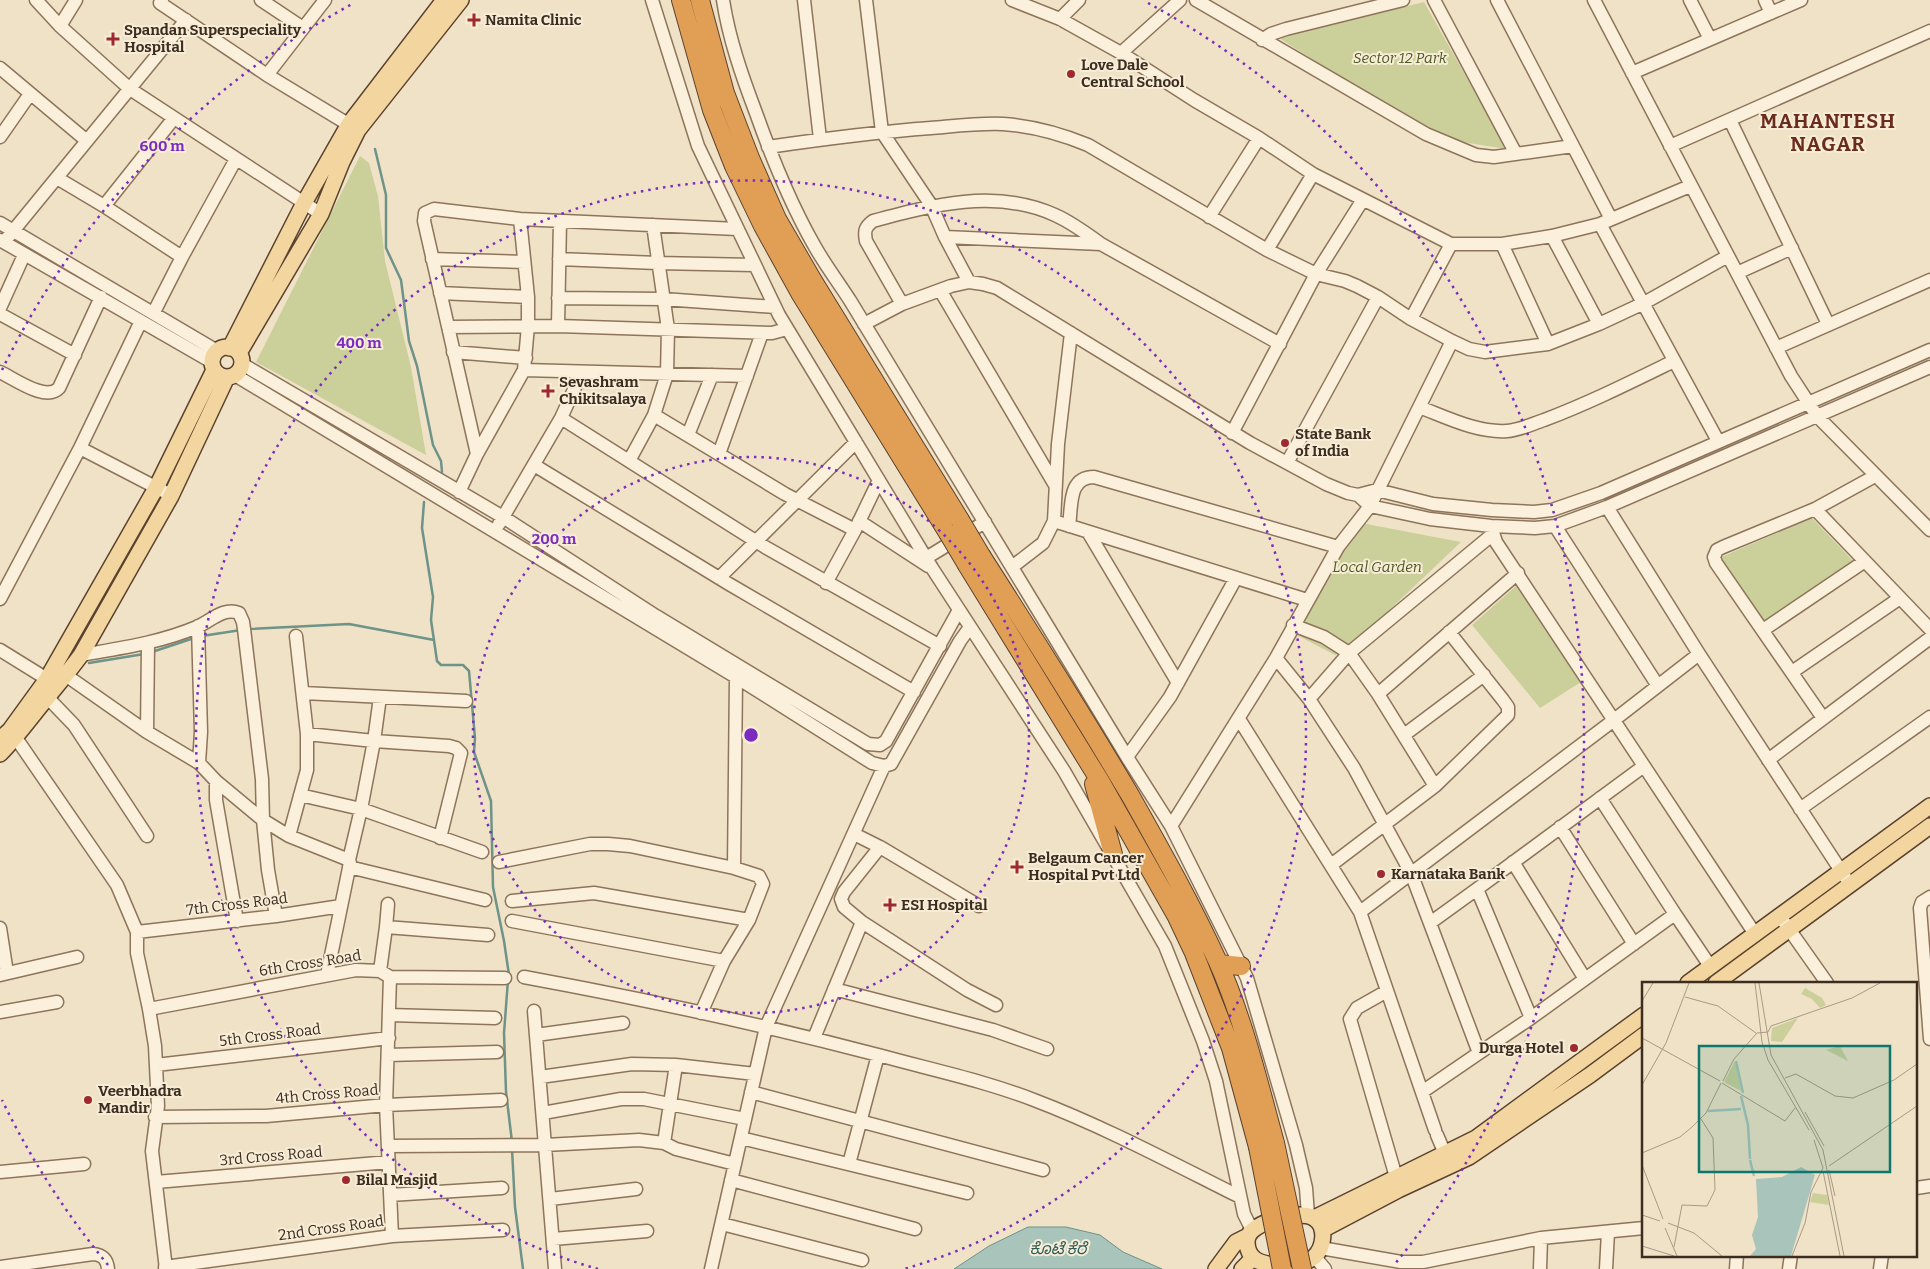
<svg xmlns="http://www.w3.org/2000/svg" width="1930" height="1269" font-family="Bitter,'Noto Sans Kannada',serif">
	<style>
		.green { fill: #cbcf9a }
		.water { fill: #a8c4bb; stroke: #6e9388 }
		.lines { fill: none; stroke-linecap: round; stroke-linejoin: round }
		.stream { stroke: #6e9388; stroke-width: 2.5 }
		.minor-casing { stroke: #8d745b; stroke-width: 15 }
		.major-casing { stroke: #5b422f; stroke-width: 18 }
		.highway-casing { stroke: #5b422f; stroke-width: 20 }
		.minor { stroke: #faf0db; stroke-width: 12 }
		.major { stroke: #f3d69f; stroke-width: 15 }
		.highway { stroke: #e19f56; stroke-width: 18 }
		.highway-bridge-casing { stroke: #5b422f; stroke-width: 20; stroke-linecap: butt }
		.highway-bridge { stroke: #e19f56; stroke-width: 18 }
		.ring { fill: none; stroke: #7b2cbf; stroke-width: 2.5; stroke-dasharray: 2.5 5 }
		.poi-dot { fill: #9e292e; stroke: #f7edd7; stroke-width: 2 }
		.labels { text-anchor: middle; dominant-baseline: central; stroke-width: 4; stroke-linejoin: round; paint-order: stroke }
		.poi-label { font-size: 15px; font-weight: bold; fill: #3d2d20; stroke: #f7edd7; text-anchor: start }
		.park-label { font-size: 15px; font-style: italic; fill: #4e5a25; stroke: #f7edd7 }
		.street-label { font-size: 15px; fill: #3d2d20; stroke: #f7edd7 }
		.water-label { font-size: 16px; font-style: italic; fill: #2e5d58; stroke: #f7edd7 }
		.district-label { font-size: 20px; font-weight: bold; letter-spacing: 1px; fill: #6b2b1d; stroke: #f7edd7 }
		.inset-river { fill: none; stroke: #a8c4bb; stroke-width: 2.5 }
		.inset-road { fill: none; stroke: #a89a84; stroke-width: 1 }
		.view { fill: #0f766e; fill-opacity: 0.15; stroke: #0f766e; stroke-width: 2.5 }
		.inset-edge { fill: none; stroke: #3d2d20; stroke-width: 2.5 }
		.centre { fill: #7b2cbf; stroke: #f7edd7; stroke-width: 2.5 }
		.ring-label { font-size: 15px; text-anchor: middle; font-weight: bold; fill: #7b2cbf; stroke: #f7edd7; stroke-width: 4; stroke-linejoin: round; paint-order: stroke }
	</style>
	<rect width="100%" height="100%" fill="#f0e2c7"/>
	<path class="green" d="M1424,2L1507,149L1436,138L1279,38Z
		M360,156L369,163L378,196L385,261L411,367L426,455L256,362Z
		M1812,518L1854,562L1766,625L1719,558Z
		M1356,522L1461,542L1347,650L1335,655L1293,633Z
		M1516,586L1581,682L1540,708L1472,625Z"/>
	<path class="water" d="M1028,1227H1066L1100,1235L1123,1252L1162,1269H954L989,1246Z"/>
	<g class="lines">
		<path class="stream" d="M375,149L386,195V248L401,280L409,341L417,366L433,445L441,461L442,472
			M424,502L422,528L433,597L431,620L437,661L441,665H463L469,671L475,738L474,752L491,801L493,887L504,941L509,975
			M249,629L349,624L434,640
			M202,636L241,630
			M152,652L194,638
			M89,663L144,654
			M508,980L504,1033L506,1092L512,1142
			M512,1149L515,1207L523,1269"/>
		<g class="minor-casing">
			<path id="minor" d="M36,0L60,26L130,89L321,214
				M162,0L160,3L267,75
				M261,0L303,28
				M325,0L267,75L356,129
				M652,0L698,146L779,315L932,568L1064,771L1165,946L1203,1041L1216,1081L1244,1214L1252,1230
				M723,0C729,39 742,76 756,113C772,158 790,203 814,245C825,265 839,283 851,302L1127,757L1171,826L1247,978L1296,1145L1306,1188L1308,1215
				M804,0L820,139
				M866,0L882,132L931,205L945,237L969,282
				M1012,0L1060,19L1121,53L1194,100L1259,138L1313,174L1451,244H1502L1552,236L1600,224L1690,186
				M1196,0L1426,134L1476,155L1494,157L1573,146
				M1434,0L1516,154
				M1497,0L1611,219
				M1594,0L1791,376L1817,416L1930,530
				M1690,0L1710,39
				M1765,0L1771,13
				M1060,19L1079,0
				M60,26L76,0
				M1262,40L1271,34L1286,29L1403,0
				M1121,53L1180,0
				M0,68L87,141
				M1632,73L1801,0
				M174,118L104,206L182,257L236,159
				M1730,120L1828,324
				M0,137L30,94
				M1670,146L1930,31
				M768,147C823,139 876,132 931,128C955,126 979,123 1003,124C1032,126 1061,134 1088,145L1267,250L1316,274L1345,281L1357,286L1378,297L1411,319L1452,341L1469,349L1485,352L1548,344L1599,324L1644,303L1728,256
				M57,178L104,206
				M1209,217L1259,138
				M0,223L217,351
				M1600,224L1718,441
				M653,225L668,329L667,374L654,415L785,494L855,530
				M1552,236L1599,324
				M945,237L1101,244
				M0,240L212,362
				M4,242L186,20
				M1502,244L1548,344
				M1267,250L1313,174
				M432,259L524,262
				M559,259L657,263L754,265
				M1737,273L1792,248
				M940,290L1055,485
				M440,293L528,297
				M558,298L663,299L775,307
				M902,304L866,241C864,231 865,227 873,221C932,205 996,188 1055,215C1071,222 1086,233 1101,244L1280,344
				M0,308L24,255
				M154,312L182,257
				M0,314L75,355
				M1411,319L1451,244
				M864,324L902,304L951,286L969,282L983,284L997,288L1250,443L1326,484L1348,493L1358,495L1377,490L1433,504L1492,510L1534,512L1552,510L1601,493L1930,350
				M558,326L560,221
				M448,327L558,326L772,333L787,329
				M1776,348L1930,280
				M453,352L526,358
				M242,364L503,517L656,616L868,744L880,745L886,741L959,610
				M524,370L747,376
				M0,372C15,379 46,402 59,388L101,297
				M235,375L736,677L872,763L884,766L891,764L960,641L970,627
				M1419,407C1446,417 1477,433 1507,431C1520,430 1532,424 1544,420C1589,403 1631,382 1674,361
				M561,418L582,372
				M1232,433L1316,274L1362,201
				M688,435L712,375
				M80,448L165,492
				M477,454L424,221L425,213L434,209L520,219L737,229
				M719,454L762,333
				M629,461L654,415
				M1287,463L1378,297
				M534,465L729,584L914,692
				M459,492L477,454L524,370L528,326V297L520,219
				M1358,495L1370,506L1430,519L1491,526L1535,528L1555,526L1607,507L1930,367
				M1607,507L1699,654L1845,877
				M1815,509L1930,629
				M859,521L928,566
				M1054,521L1307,600
				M499,524L561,418L765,547L940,646
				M1069,526C1072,505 1068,477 1094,477L1338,547
				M1491,526L1496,542L1755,934
				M1555,526L1658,686
				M1088,532L1178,683
				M926,558L985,522
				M1012,567L1043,543L1054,521L1058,444L1071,333
				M719,578L856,442
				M826,583L855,530L879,480
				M0,599L80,448L141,321
				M1293,625L1324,637L1349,653L1493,534
				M198,626L201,732L199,763
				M1763,630L1865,561
				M296,636L307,734
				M0,650L55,684
				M81,655C121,648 159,643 197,627C211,621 223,607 239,613L243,622L244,629L262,779L263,820L268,870L276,916
				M1276,658L1309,699L1354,768L1411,873L1479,1053L1422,1092
				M1792,672L1900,598
				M67,676L147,732L199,763L216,781L263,820L289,836L349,860L350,863L327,975
				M303,693L466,701
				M1378,694L1518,573
				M47,697L74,725L147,836
				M1309,699L1349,653L1378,694L1435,786
				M1823,718L1716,563L1714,557L1717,550L1723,547L1815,509L1875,476
				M1239,719L1360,912
				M147,732L148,644
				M1404,735L1484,675
				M16,738L117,885L137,932V953L149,1009L155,1046L158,1106L152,1151L166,1269
				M1127,757L1170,697L1236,578
				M1768,760L1930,638
				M216,781V800L237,921
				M300,795L361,809L482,852
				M1600,798L1675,914
				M1800,809L1930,717
				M1171,826L1276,658L1338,547L1370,506L1452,341
				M1560,827L1634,944
				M854,834L880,847L979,906
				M289,836L307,770V734L374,741L380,697
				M880,847L844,892L841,899L844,907L862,922L967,990L996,1005
				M349,860L361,809L374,741L449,746L456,748L461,753L440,838
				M499,862L590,844H608L630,846L734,868L759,876L763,884L749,920L724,961L701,1013
				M1513,862L1585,979
				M1331,865L1435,786L1508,715V707L1503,700L1449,632
				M349,867L485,900
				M734,868L736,677
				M1477,889L1644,766
				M1930,897L1922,902L1920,908L1930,1039
				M512,901L594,893L749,920
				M388,904L386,927L488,935
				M512,921L724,961
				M1784,922L1827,983
				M1430,923L1477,889L1531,1018L1479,1053
				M0,928L7,973
				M137,932L276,916L341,906
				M380,971L386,927
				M0,975L77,957
				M390,977L386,1105L392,1236
				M524,977C644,999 764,1025 882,1056C933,1070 985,1081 1034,1100C1105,1127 1172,1163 1240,1197
				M834,989L993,1030L1047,1049
				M1387,991L1357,1008L1350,1019L1396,1177
				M149,1009L356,970L380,971L390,977L505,978
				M534,1011L555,1269
				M0,1012L57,1002
				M389,1015L495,1018
				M1531,1018L1675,914L1710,966
				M536,1035L623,1023
				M814,1038L862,922
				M388,1055L497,1052
				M156,1065L389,1038
				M540,1077L632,1064L676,1065L755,1074
				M751,1092L1043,1170
				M543,1113L621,1099H644L745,1119
				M155,1117L266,1116L386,1105L501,1100
				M1435,1130L1360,912L1614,720L1699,654
				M1437,1135L1448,1161
				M741,1138L967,1193
				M664,1143L676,1065
				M388,1146L545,1145L639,1140L664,1143L676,1149L735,1164
				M849,1164L878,1055
				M0,1172L84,1164
				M731,1180L915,1229
				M156,1182L389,1162
				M1916,1188L1930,1186
				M390,1195L502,1188
				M550,1199L636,1189
				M722,1224L862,1260
				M553,1239L647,1231
				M1321,1248L1401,1262H1423L1541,1238L1644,1228
				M1314,1256L1325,1269
				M0,1267L93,1254C103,1255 107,1259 108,1269
				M165,1267L392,1236L503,1230
				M711,1269L766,1027L884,766
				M1540,1269L1541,1238
				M1606,1269L1608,1232
				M1736,1269L1737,1255
				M1789,1269L1791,1255
				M1880,1269L1882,1255"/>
		</g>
		<g class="major-casing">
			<path id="major" d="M212 362a15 15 0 1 1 30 0a15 15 0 1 1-30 0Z
				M230,348L304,203L349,124L444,0
				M239,353L321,214L342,162L358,130L461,0
				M0,739L10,730L47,679L156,488L214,370
				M0,754C17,737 31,717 47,698C59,683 70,670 81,655L171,496L227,377
				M1688,983L1930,806
				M1716,983L1930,826
				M1293,1215C1301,1215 1309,1214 1315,1219C1327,1227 1324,1248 1314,1257C1305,1265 1286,1266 1273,1265C1259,1263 1248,1259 1247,1243C1247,1237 1249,1233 1253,1230C1264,1221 1280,1218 1293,1215Z
				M1314,1218L1476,1138L1644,1015
				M1322,1230L1398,1190L1469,1157L1590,1075L1644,1035
				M1216,1269L1236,1242L1248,1236
				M1242,1269L1253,1258"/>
		</g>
		<g class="highway-casing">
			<path id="highway" d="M681,0L712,110L734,166L763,226L800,293L948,533
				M700,0L725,93L750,158L777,219L813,281L960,520
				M982,557C1032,635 1082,714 1130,795C1161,850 1192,905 1218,962C1243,1018 1259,1084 1275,1143
				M967,565L1100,781L1176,915L1194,953L1231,1048L1258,1147
				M1094,784L1113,854
				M1219,964L1241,966"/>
		</g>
		<use href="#minor" class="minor"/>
		<use href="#major" class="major"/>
		<use href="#highway" class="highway"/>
		<g class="highway-bridge-casing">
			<path id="highway-bridge" d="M960,520L982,557
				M948,533L967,565
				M1275,1143L1302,1269
				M1258,1147L1282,1269"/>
		</g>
		<use href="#highway-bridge" class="highway-bridge"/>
	</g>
	<g class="ring">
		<circle cx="751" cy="735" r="278"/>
		<path d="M598 1269A555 555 0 1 1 904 1269"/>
		<path d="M108 1265A833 833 0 0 1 2 1100M2 370A833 833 0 0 1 354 3M1148 3A833 833 0 0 1 1394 1265"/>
	</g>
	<g class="poi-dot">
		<path d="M471.5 12.5h5v5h5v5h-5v5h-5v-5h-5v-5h5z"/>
		<path d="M110.5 31.5h5v5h5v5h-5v5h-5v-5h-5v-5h5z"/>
		<circle cx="1071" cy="74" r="5"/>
		<path d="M545.5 383.5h5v5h5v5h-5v5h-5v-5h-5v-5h5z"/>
		<circle cx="1285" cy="443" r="5"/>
		<path d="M1014.5 859.5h5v5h5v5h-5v5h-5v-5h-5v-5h5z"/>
		<circle cx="1381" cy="874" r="5"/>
		<path d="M887.5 897.5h5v5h5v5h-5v5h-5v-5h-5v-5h5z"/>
		<circle cx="1574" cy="1048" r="5"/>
		<circle cx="88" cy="1100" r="5"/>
		<circle cx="346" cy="1180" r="5"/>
	</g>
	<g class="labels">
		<g class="poi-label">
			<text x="485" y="20">Namita Clinic</text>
			<text x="124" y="30">Spandan Superspeciality<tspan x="124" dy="17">Hospital</tspan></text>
			<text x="1081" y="65">Love Dale<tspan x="1081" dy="17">Central School</tspan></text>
			<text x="559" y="382">Sevashram<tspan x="559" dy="17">Chikitsalaya</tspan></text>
			<text x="1295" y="434">State Bank<tspan x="1295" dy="17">of India</tspan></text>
			<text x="1028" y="858">Belgaum Cancer<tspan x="1028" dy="17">Hospital Pvt Ltd</tspan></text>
			<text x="1391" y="874">Karnataka Bank</text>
			<text x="901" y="905">ESI Hospital</text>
			<text x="1564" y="1048" text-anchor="end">Durga Hotel</text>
			<text x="98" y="1091">Veerbhadra<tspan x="98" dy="17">Mandir</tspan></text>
			<text x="356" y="1180">Bilal Masjid</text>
		</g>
		<g class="park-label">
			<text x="1400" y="58">Sector 12 Park</text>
			<text x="1377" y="567">Local Garden</text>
		</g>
		<g class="street-label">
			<text transform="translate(237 904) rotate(-7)">7th Cross Road</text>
			<text transform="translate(310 963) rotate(-9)">6th Cross Road</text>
			<text transform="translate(270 1035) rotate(-7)">5th Cross Road</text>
			<text transform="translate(327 1094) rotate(-5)">4th Cross Road</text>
			<text transform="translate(271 1156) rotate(-5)">3rd Cross Road</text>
			<text transform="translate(331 1228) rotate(-8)">2nd Cross Road</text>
		</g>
		<g class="water-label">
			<text x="1058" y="1248">ಕೊಟೆ ಕೆರೆ</text>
		</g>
		<g class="district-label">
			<text x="1828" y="121">MAHANTESH<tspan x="1828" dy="23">NAGAR</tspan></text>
		</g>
	</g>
	<g transform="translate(1642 982)">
		<rect width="275" height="275" fill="#f0e2c7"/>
		<path d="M163,6L180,16L184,23L178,26L170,17L159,12ZM156,36L140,60L129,59L130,46ZM198,64L206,79L184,68ZM93,79L94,83L99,109L82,100ZM171,211L185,213L187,223L168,220Z" fill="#cbcf9a"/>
		<path d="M159,185L173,193L149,274H108L114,267L110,253L116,235L114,197L140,195Z" fill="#a8c4bb"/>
		<path class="inset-river" d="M94,79L101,111M99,114L106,143L108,177M66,129L99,127M108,178L112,194"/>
		<path class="inset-road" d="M113,1L120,60L126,78L167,148M117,1L129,73L181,168L202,274M43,15L76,24L114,51M0,19L11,1M0,56L78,99M143,96L154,92L193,114L211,116L252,98L275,82M81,99L92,77L115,51L126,50L129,44L210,16L238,1M80,101L143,139L153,126M0,103L24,61L47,1M163,130L182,164M172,158L181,186M0,171L38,155L50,145L64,131L79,101M0,183L21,237M187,184L275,124M187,188L193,214M181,189L198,274M0,233L18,239M26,241L52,251L80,274M23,246L35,274M0,264L32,274M32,265L40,223L65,224L73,208L71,156L59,137M150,274L163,241L169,210L181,186"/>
		<path class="view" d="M57,64H248V190H57Z"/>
		<rect width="275" height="275" class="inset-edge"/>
	</g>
	<circle cx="751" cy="735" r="8" class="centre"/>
	<g class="ring-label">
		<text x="162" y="151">600 m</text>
		<text x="359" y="348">400 m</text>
		<text x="554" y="544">200 m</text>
	</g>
</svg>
